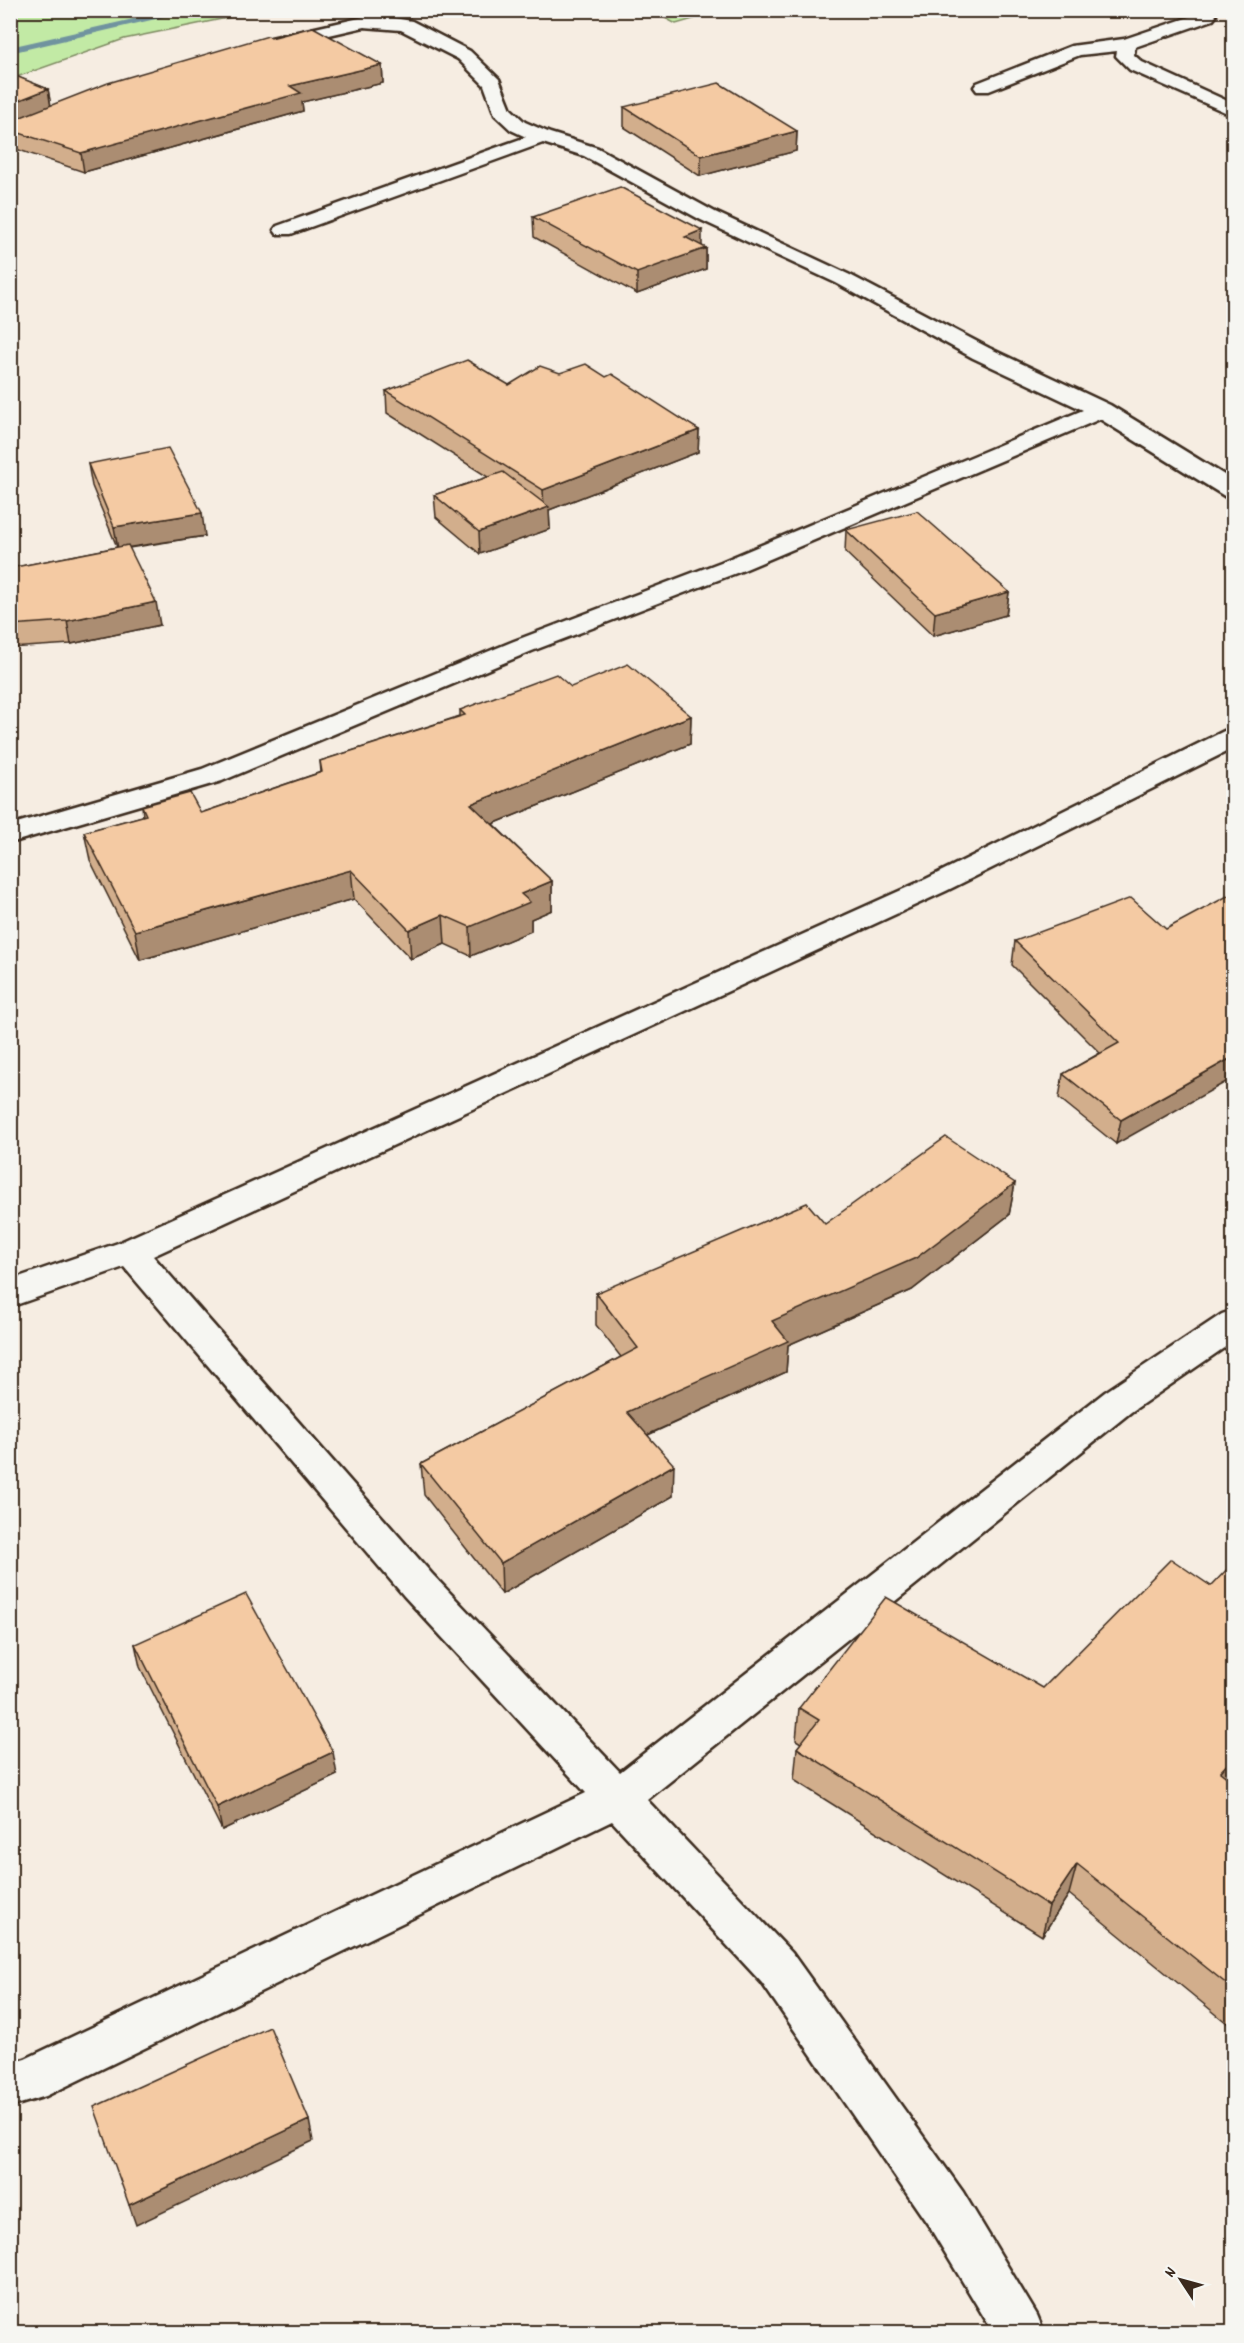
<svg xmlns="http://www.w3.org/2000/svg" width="1244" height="2343" font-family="Dekko,sans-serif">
  <rect width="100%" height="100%" fill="#f6ede2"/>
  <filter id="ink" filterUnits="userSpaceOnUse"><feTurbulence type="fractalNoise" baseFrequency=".0167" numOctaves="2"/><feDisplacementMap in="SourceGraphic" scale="12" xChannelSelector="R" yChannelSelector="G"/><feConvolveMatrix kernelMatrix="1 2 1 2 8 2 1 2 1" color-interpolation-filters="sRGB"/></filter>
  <g filter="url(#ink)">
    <path fill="#c2eaa5" stroke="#7e8a62" stroke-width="1.5" d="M10,11H261L124,39L11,79Z
      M652,11H721L676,24Z"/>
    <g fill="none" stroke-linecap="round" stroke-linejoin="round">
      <path fill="#70939f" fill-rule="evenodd" d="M173,10H194L10,53V47Z"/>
      <defs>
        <path id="street" d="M1207,11L1213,12L1216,16L1213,20L1135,47L1134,55L1142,62L1234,104V116L1130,70L1116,56L1117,51L1080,55L989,91H977L974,87L977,83L1071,46L1124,39Z
          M364,17H387L412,21L470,51L499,79L511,109L525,122L550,133L598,148L715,212L850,275L989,348L1110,405L1234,481V499L1226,497L1100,419L739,572L532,651L222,781L10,843V825L202,769L514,641L721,562L1083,410L973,358L836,283L701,220L584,156L543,143L291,234H277L274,230L277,226L526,137L511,130L495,115L484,85L458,59L401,30L364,27L277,47L271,46L268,42L271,38Z
          M1234,729V748L946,891L153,1256L432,1574L620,1772L1105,1392L1222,1314L1234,1310V1341L1131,1412L647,1800L792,1953L963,2192L1037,2315L1044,2332H993L929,2226L762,1983L612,1821L46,2096L10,2107V2063L25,2059L586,1793L404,1596L124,1267L10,1307V1280L118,1243L926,879L1224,731Z"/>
      </defs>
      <use href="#street" stroke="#3b2a1e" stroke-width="5"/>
      <use href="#street" fill="#f6f6f2" fill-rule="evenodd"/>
    </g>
    <path fill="#d2ae8c" stroke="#3b2a1e" stroke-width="1.5" d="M271,38L382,65L383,83L302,102L303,111L84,172L10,147V74L48,89L51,106Z
      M624,107L797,131L796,151L700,176L624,127Z
      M533,217L702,246L706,248V269L637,294L534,237Z
      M560,373L606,377L699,430L698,452L549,510L550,529L480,554L436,517L434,495L488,477L387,413L386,391L509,385Z
      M88,464L205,536L129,548L160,625L71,644L10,648V568L117,547L92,486Z
      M846,530L1009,592L1006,615L933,636L845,552Z
      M571,687L691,716L690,744L493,824L552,881V910L531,919V931L471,956L445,944L411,959L354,899L140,960L90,860L84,832L143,816L142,806L201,813L321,772L320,761L460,716V710Z
      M1166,929L1116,1144L1059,1098L1063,1074L1100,1053L1012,965L1015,941Z
      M1015,1183L1009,1215L912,1290L788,1345L786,1372L648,1435L673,1496L502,1594L424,1495L421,1464L621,1357L596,1325V1293L825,1224Z
      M135,1644L337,1775L222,1830L140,1667Z
      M1043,1688L1233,1782V2028L1069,1894L1042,1936L794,1780L797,1748L801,1743L796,1740L799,1708Z"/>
    <path fill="#ab8d72" stroke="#3b2a1e" stroke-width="1.5" d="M382,65L383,83L302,102L303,111L84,172L81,153L290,86Z
      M48,89L51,108L10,125V104Z
      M797,131L796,151L700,176L701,156Z
      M702,230V250L706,248V269L637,294V273L685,237Z
      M699,430L698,452L549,510L550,529L480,554L479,532L544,509L543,490Z
      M202,513L205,536L118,549L114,527Z
      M1009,592L1006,615L933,636L935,613Z
      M156,602L160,625L71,644L67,621Z
      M691,716L690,744L473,832L471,804Z
      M351,870L354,899L140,960L135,931Z
      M552,881V910L531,919V931L471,956L470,927L521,894Z
      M443,915L445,944L411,959L409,930Z
      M1233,1057V1078L1116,1144L1121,1120Z
      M1015,1183L1009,1215L912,1290L788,1345L786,1372L627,1444V1412L772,1321Z
      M674,1465L673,1496L502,1594L501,1563Z
      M333,1752L337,1775L222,1830L217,1807Z
      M1233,1758V1778L1210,1804L1220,1772Z
      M1077,1864L1069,1894L1042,1936L1049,1906Z
      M309,2120L313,2141L136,2225L129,2205Z"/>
    <path fill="#f4caa3" stroke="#3b2a1e" stroke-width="1.5" d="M313,27L382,65L290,86L301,93L81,153L10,130V116L16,119L108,83L268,36L271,38Z
      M10,74H11L48,89L10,104Z
      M719,83L797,131L701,156L624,107Z
      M620,187L702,230L685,237L706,248L637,273L533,217Z
      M467,360L509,385L540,366L560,373L586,364L606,377L612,374L699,430L543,490L386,391Z
      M168,448L202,513L114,527L88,464Z
      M503,472L549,507L479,532L434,495Z
      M917,511L1009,592L935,613L846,530Z
      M128,545L156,602L67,621L10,625V568Z
      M628,664L691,716L471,804L552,881L521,894L530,902L470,927L443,915L409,930L351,870L135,931L84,832L146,815L142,806L190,793L201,813L322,772L320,761L465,715L460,710L556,674L571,687Z
      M1233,893V1057L1121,1120L1063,1074L1119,1043L1015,941L1131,898L1166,929Z
      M946,1137L1015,1183L916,1258L772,1321L788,1341L627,1412L674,1465L501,1563L421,1464L638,1348L596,1293L807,1203L825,1224Z
      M1171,1559L1211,1586L1233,1563V1758L1220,1772L1233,1782V1989L1077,1864L1049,1906L797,1748L819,1720L799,1708L886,1597L1043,1688Z
      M246,1594L333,1752L217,1807L135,1644Z
      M270,2027L309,2120L129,2205L94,2107Z"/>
  </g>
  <rect width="1244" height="2343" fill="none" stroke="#f6f6f2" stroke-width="36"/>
  <rect x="18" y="18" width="1208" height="2307" fill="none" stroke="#3b2a1e" stroke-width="2" filter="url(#ink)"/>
  <g transform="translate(1181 2280) rotate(306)" stroke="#f6f6f2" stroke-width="4.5" paint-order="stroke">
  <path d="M0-4.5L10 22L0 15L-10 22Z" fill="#3b2a1e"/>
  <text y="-9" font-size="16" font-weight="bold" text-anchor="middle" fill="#3b2a1e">N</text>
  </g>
</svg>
